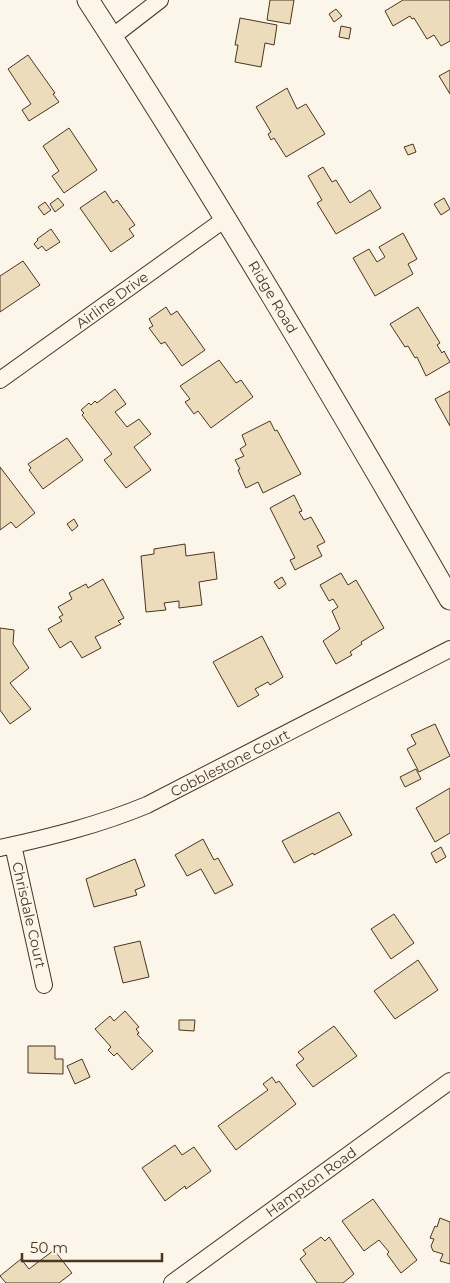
<svg xmlns="http://www.w3.org/2000/svg" width="450" height="1283" font-family="Montserrat,sans-serif">
  <rect width="100%" height="100%" fill="#fbf6e9"/>
  <path fill="#ecdcbc" stroke="#4a3520" d="M270,0H294L290,24L267,20Z
    M403,0H450V41L441,46L434,35L427,39L414,18L412,19L410,16L393,26L385,11Z
    M336,9L342,16L334,22L329,14Z
    M240,18L277,25L274,45L265,43L261,67L235,62L238,45H235Z
    M341,26L351,28L349,39L339,37Z
    M28,55L55,93L53,94L59,102L29,121L22,110L31,104L8,69Z
    M450,70V94L439,76Z
    M287,88L297,109L306,104L325,134L286,157L274,138L271,140L268,134L271,132L256,107Z
    M69,128L97,170L64,193L52,176L59,171L43,146Z
    M413,144L416,152L408,155L404,147Z
    M323,167L332,182L336,180L350,203L370,190L381,208L336,234L317,203L322,200L308,176Z
    M105,191L113,203L117,200L135,225L129,229L134,236L111,252L80,208Z
    M58,198L64,205L55,212L50,204Z
    M444,198L450,209L441,215L434,204Z
    M45,202L51,210L44,215L38,207Z
    M51,229L60,242L46,251L42,246L38,249L34,244L38,240L37,239Z
    M403,233L417,259L408,264L413,274L375,296L353,258L369,249L377,262L385,257L379,247Z
    M23,261L40,285L0,312V276Z
    M166,307L171,315L177,311L205,350L182,366L165,342L161,344L149,328L153,326L149,319Z
    M418,307L440,343L437,345L442,353L444,351L450,362L426,376L417,357L415,358L408,346L405,347L390,324Z
    M219,360L236,383L241,380L253,397L211,428L198,411L194,414L185,402L190,399L180,386Z
    M115,389L126,404L115,412L127,427L139,419L151,434L134,447L151,470L126,488L104,460L112,454L82,415L84,413L81,410L89,403L91,405L95,401L97,403Z
    M450,391V426L435,399Z
    M270,421L275,431L277,430L301,474L263,493L258,482L246,488L238,470L240,469L235,460L244,456L240,449L246,445L242,435Z
    M67,438L83,460L43,489L29,470L31,468L28,464Z
    M0,467L35,513L16,528L11,522L0,530Z
    M294,495L302,511L299,512L304,520L311,517L325,542L317,546L322,556L295,570L290,560L295,558L270,508Z
    M74,519L78,526L72,531L67,524Z
    M185,544L186,556L214,552L217,579L199,582L202,605L179,608V601L164,603L166,610L146,612L141,556L154,554V549Z
    M341,573L348,585L356,580L384,628L361,642L362,644L350,652L352,655L336,664L323,641L340,629L332,611L338,607L333,599L329,601L320,585Z
    M282,577L286,584L279,589L274,582Z
    M103,579L124,618L118,621L121,624L95,637L101,648L82,658L71,641L60,648L48,629L62,621L59,617L63,615L58,607L72,599L69,593L86,584L88,588Z
    M0,628L14,630L13,644L29,668L10,683L31,709L10,724L0,710Z
    M262,636L283,677L270,685L268,682L255,689L259,695L238,707L213,662Z
    M435,724L450,756L419,772L407,749L416,744L411,735Z
    M416,769L421,779L405,787L400,777Z
    M450,788V833L435,842L416,808Z
    M339,812L352,835L314,855L313,853L294,863L282,841Z
    M203,839L214,860L218,858L233,885L215,894L201,869L187,876L175,855Z
    M441,847L446,857L436,863L431,853Z
    M135,859L145,886L135,890L137,895L94,907L86,879Z
    M394,914L414,943L391,959L371,929Z
    M140,941L149,977L123,983L114,947Z
    M418,960L438,990L395,1019L374,991Z
    M125,1011L139,1027L136,1029L139,1033L137,1034L153,1051L132,1070L117,1053L114,1056L108,1050L111,1047L95,1029L110,1016L114,1021Z
    M179,1020H195L194,1031L179,1030Z
    M334,1026L357,1056L313,1087L296,1065L304,1059L298,1052Z
    M28,1046H55V1059H63V1074L28,1073Z
    M82,1059L90,1077L75,1084L67,1066Z
    M272,1077L276,1083L279,1081L296,1104L236,1150L218,1126L268,1090L263,1084Z
    M175,1145L182,1155L194,1147L211,1171L186,1189L185,1186L165,1201L142,1168Z
    M373,1199L417,1260L401,1273L387,1254L389,1252L379,1240L364,1251L342,1221Z
    M440,1218L450,1222V1264L440,1261L443,1254L433,1251L431,1246L434,1239L430,1238L435,1226L437,1227Z
    M321,1237L325,1241L329,1237L354,1274L343,1283H317L300,1259L306,1254L303,1250Z
    M54,1250L72,1273L59,1283H6L0,1276L21,1259L29,1269Z"/>
  <g fill="none" stroke-linecap="round" stroke-linejoin="round">
    <defs>
      <path id="minor" d="M112,37L160,0
        M0,380L225,219
        M13,845L44,985
        M0,848C50,837 99,825 147,805L450,649
        M172,1283L450,1081"/>
      <path id="tertiary" d="M88,0C215,196 334,397 450,599"/>
    </defs>
    <use href="#minor" stroke="#4a3520" stroke-width="18"/>
    <use href="#tertiary" stroke="#4a3520" stroke-width="23"/>
    <use href="#minor" stroke="#fbf6e9" stroke-width="16"/>
    <use href="#tertiary" stroke="#fbf6e9" stroke-width="21"/>
  </g>
  <g text-anchor="middle" stroke-width="4" stroke-linejoin="round" paint-order="stroke">
    <g font-size="14" fill="#4a3520" stroke="#fbf6e9">
      <text transform="translate(273 297) rotate(59)" y="5">Ridge Road</text>
      <text transform="translate(112 300) rotate(-36)" y="5">Airline Drive</text>
      <text transform="translate(230 763) rotate(-27)" y="5">Cobblestone Court</text>
      <text transform="translate(29 915) rotate(77)" y="5">Chrisdale Court</text>
      <text transform="translate(311 1182) rotate(-36)" y="5">Hampton Road</text>
    </g>
  </g>
  <path d="M22 1253v8h140v-8" fill="none" stroke="#4a3520" stroke-width="2.5"/>
  <text x="30" y="1253" font-size="15" fill="#4a3520" stroke="#fbf6e9" stroke-width="4" paint-order="stroke">50 m</text>
</svg>
